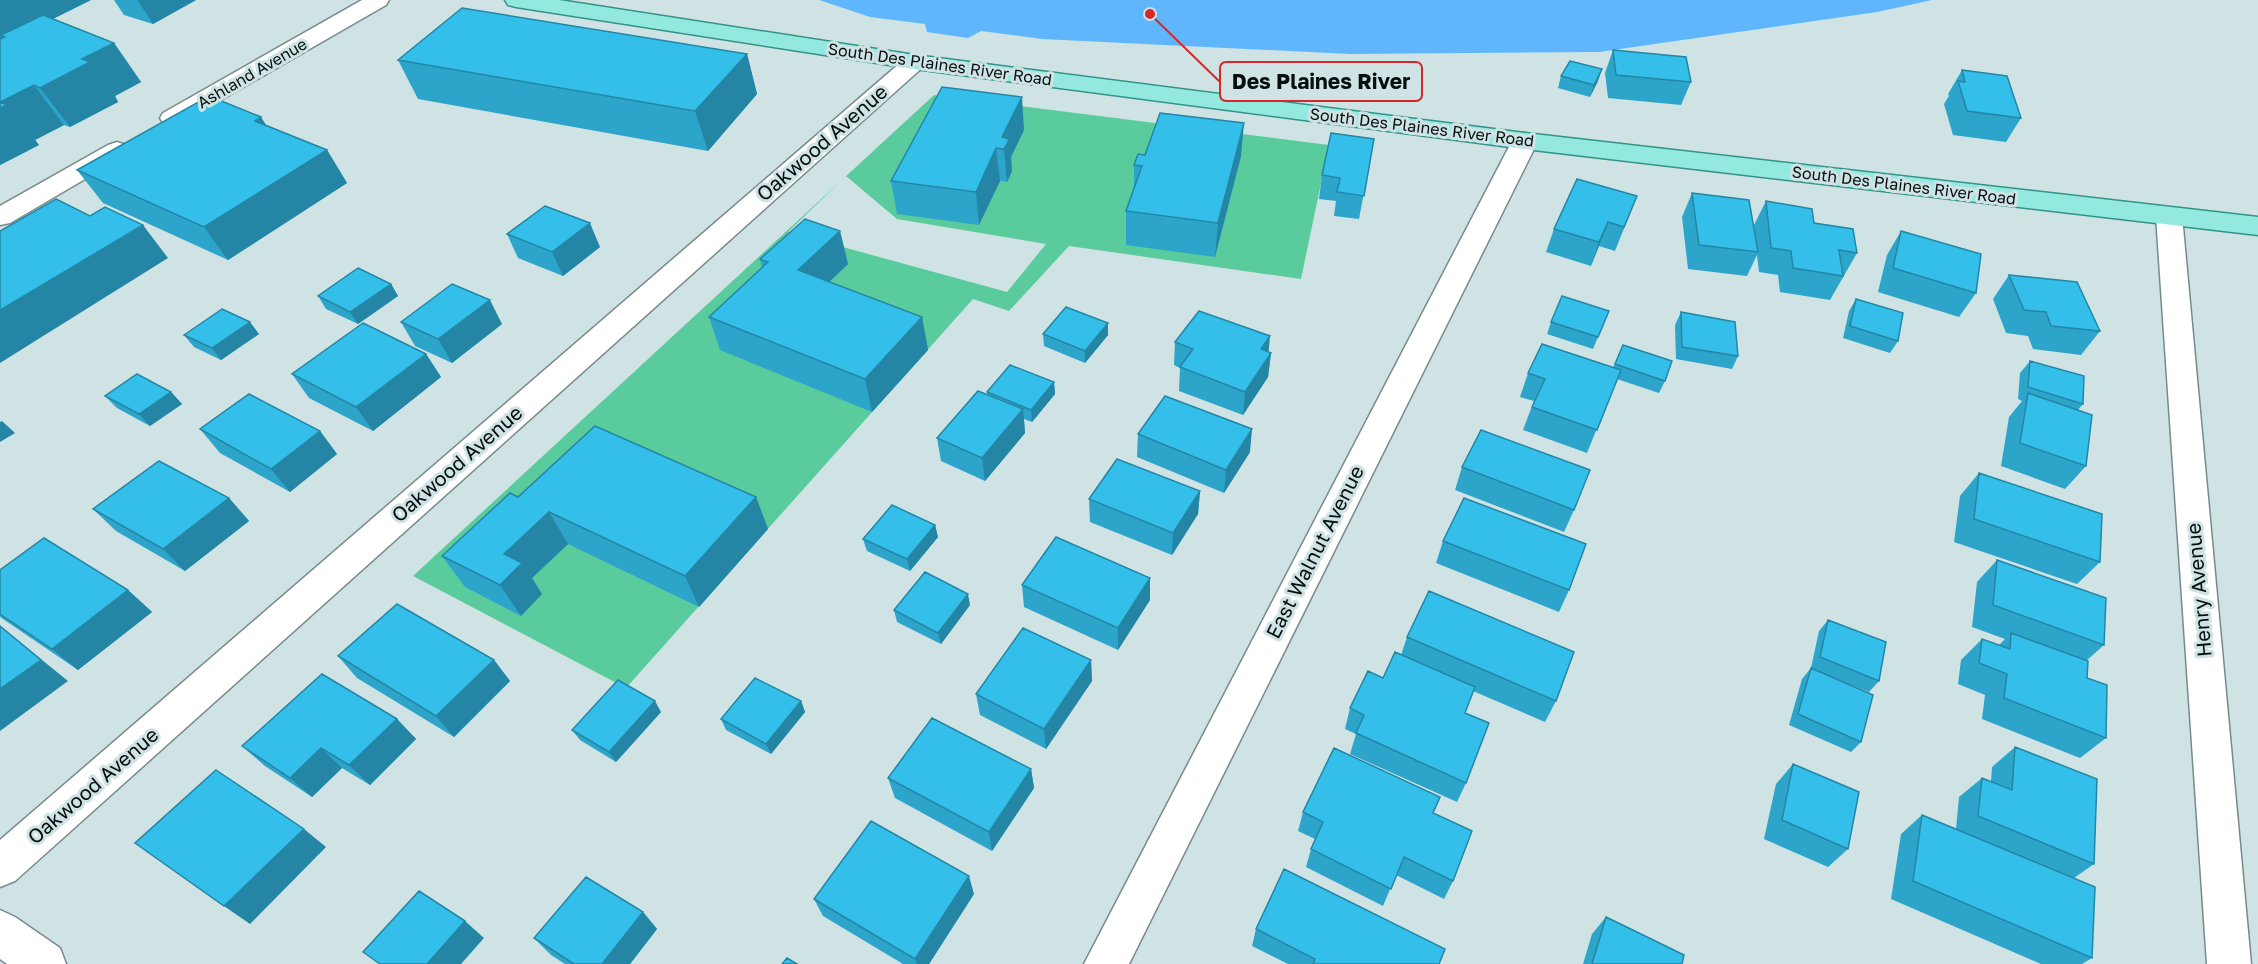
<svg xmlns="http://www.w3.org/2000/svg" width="2258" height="964" font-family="'Golos Text',sans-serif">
  <rect width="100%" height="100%" fill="#cfe3e5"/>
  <path fill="#5acb9c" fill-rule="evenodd" d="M934,95L1329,145L1301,279L1069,246L1009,311L973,299L626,688L413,576ZM846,176L897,219L1046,244L1007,292L788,232Z"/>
  <path fill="#60b6fa" d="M819,0H1932L1877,12L1599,52L1350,54L1042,39L981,31L968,38L927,32L925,24L870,17Z"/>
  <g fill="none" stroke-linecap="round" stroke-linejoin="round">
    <defs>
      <path id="minor" d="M362,0H389L386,5L181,123L172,125L163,123L160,118L163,113Z
        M915,55L923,57L927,62L923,67L15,881L0,887V840L907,57Z
        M1525,133L1534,136L1538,141L1129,964H1084L1512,141L1516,136Z
        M117,142L126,145L130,150L126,155L10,223L0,225V206L108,145Z
        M2169,208L2179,210L2182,216L2251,964H2207L2156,216L2159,210Z
        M0,910L15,917L60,948L66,964H7L0,959Z"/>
      <path id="major" d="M505,0H559L915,55L1525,133L2258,217V235L1525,149L915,69L516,7L508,5Z"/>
    </defs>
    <use href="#minor" stroke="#788a8c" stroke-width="3"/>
    <use href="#major" stroke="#339388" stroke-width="3"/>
    <use href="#minor" fill="#fff" fill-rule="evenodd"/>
    <use href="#major" fill="#93e9df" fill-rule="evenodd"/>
  </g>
  <path fill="#2da4ca" d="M0,0H91L53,19L114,43L141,82L115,96L118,102L70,127L64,125L35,140L39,145L0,165Z
    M114,0H196L153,24L124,15Z
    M1613,50L1691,82L1681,105L1608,98L1605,73Z
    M747,54L757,94L708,151L418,99L398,60Z
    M1962,70L2021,118L2006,142L1953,135L1944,104L1949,96L1948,94Z
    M1561,76L1598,81L1590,97L1558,88Z
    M267,126L327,150L347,183L228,260L103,203L77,170Z
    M1024,130L1011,157L1012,171L1010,177L1007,182L1000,181L979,225L897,214L891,181Z
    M1374,139L1359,219L1334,216L1336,201L1319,199L1322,175Z
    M1145,155L1241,156L1215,257L1126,245V211L1134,188V165Z
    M1692,193L1755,236L1754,225L1766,201L1814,223L1857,253L1830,300L1780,292L1778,275L1759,272L1757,255L1747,276L1688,269L1682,217Z
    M1637,196L1615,251L1599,246L1591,266L1546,252L1554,229Z
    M840,231L848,264L829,282L922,317L928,350L872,412L720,350L709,317L762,268L760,259Z
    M1901,231L1976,293L1959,317L1878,292L1887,255Z
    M507,234L600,247L563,276L518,258Z
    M2009,275L2100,331L2081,355L2033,349L2028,336L2006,333L1993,299Z
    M391,284L398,296L358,324L326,309L318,296Z
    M1856,299L1898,341L1890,353L1843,338L1849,311Z
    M1609,311L1593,349L1547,334L1551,322Z
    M1681,312L1738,356L1732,369L1676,359L1675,325Z
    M401,322L502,324L452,363L415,346Z
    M1108,323V335L1085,363L1044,346L1043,334Z
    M259,334L221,360L194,347L184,335Z
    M1175,342L1268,352L1271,353L1268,377L1243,415L1179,391L1180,368L1174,365Z
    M1623,345L1665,381L1659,393L1617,379L1587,453L1523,430L1534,401L1520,397L1528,373L1613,368Z
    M426,354L441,377L373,431L309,398L292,374Z
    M2030,361L2083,404L2078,410L2086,466L2065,489L2001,466L2009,417L2022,401L2018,399L2020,373Z
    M1054,382L1055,394L1032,422L1024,419L1025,433L985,481L941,461L937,438L987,395V392Z
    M171,392L182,404L150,426L117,408L105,396Z
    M200,429L320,431L337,454L290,492L220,453Z
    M1138,434L1250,452L1224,493L1137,457Z
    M1462,467L1574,510L1564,532L1455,490Z
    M1979,473L2100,562L2077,584L1954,542L1960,496Z
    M1200,491L1198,514L1172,555L1090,522L1089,499Z
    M518,497H756L768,529L699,607L568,544L532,578L542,594L521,616L465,587L442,556Z
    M229,498L249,521L185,571L116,531L93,509Z
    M935,525L938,537L910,571L867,551L863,539Z
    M1443,541L1569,590L1559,612L1436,563Z
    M1997,560L2104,645L2086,661L2087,678L2106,738L2080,758L1982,719L1985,695L1958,684L1961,660L1982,639L1999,645L2005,639L1972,627L1977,582Z
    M0,570L128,590L152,612L78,670L0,617Z
    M1022,585L1150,600L1118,650L1024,607Z
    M970,605L941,644L897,622L894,610Z
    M1828,620L1879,681L1869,692L1827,675L1861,742L1851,752L1789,725L1802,679L1811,668L1819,631Z
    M1407,637L1556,701L1545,722L1473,691L1465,713L1466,783L1457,802L1350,754L1356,734L1345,729L1350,708L1383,678L1401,655Z
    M338,656L494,660L510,681L454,737L357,678Z
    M1091,660L1092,681L1046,749L980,715L976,694Z
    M801,701L805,712L771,754L726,730L721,719Z
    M661,712L616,762L580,740L572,730Z
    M397,719L416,739L370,785L342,768L312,797L265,766L242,746Z
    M2015,747L2094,864L2074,878L2092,958L2082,964H2041L1891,899L1901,834L1922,815L1956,829L1959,797L1982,778L1991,781L1992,767Z
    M1793,764L1848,849L1828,867L1764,839L1776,784Z
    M1031,769L1034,788L992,851L895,798L888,778Z
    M1303,812L1433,813L1453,881L1444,899L1396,875L1383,906L1306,867L1311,849L1315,839L1298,831Z
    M974,894L929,964H903L823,916L814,899Z
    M643,912L657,929L630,964H565L551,955L534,938Z
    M1606,917L1682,964H1583L1592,934Z
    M1256,929L1439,964H1288L1252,946Z"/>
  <path fill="#2486a4" d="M2,0H91L8,41L5,37L1,35L6,42L0,44V1Z
    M140,0H196L153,24L138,1Z
    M114,43L141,82L115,96L118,102L70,127L40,88L82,59Z
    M747,54L757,94L708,151L695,111Z
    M1602,69L1598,81L1590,97L1594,85Z
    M34,85L64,125L35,140L39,145L0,165V102Z
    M1022,97L1024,130L1011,157L1012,171L1007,182L1004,149L1002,137Z
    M261,117L282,150L255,121Z
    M1244,123L1241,156L1215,257L1218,223Z
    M996,148L1000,181L979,225L976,192Z
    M327,150L347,183L228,260L204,227Z
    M1608,222L1599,246L1591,266L1599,242Z
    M590,223L600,247L563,276L552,252Z
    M143,225L168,258L0,363V310Z
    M840,231L848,264L807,303L798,270Z
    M391,284L398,296L358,324L350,312Z
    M490,300L502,324L452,363L438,339Z
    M922,317L928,350L872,412L865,379Z
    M250,322L259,334L221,360L212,348Z
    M1108,323V335L1085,363V351Z
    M1270,336L1268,359L1271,353L1268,377L1243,415L1245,392L1261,349Z
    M426,354L441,377L373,431L356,407Z
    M1054,382L1055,394L1032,422L1031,410Z
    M171,392L182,404L150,426L139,414Z
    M1023,409L1025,433L985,481L982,458Z
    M2,421L15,433L0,442V422Z
    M1252,429L1250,452L1224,493L1226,470Z
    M320,431L337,454L290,492L271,469Z
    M1200,491L1198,514L1172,555L1173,533Z
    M756,497L768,529L699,607L685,576Z
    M229,498L249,521L185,571L163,549Z
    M549,512L568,544L532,578L542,594L521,616L500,585L504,554Z
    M935,525L938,537L910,571L907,559Z
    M1150,578V600L1118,650V628Z
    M128,590L152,612L78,670L52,649Z
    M968,594L970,605L941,644L938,633Z
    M0,626L68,681L0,731Z
    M494,660L510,681L454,737L436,716Z
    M1091,660L1092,681L1046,749L1044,729Z
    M655,701L661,712L616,762L609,752Z
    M801,701L805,712L771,754L766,744Z
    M397,719L416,739L370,785L349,765Z
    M321,748L342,768L312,797L290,778Z
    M1031,769L1034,788L992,851L989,832Z
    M304,829L326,847L250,924L224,906Z
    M969,876L974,894L929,964H917L915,959Z
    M643,912L657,929L630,964H602Z
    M465,921L484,938L461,964H427Z"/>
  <path fill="#34bfeb" stroke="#2486a4" stroke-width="1.5" d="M462,8L747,54L695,111L398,60Z
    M43,15L114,43L82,59L90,62L40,88L34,85L0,102L7,105L0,108V39L5,37L1,35Z
    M1613,50L1686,57L1691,82L1616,75Z
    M1570,61L1602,69L1594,85L1561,76Z
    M1962,70L2007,76L2021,118L1967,111L1958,81L1965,82Z
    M942,87L1022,97L1002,137L1009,139L1007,144L1004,149L996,148L976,192L891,181Z
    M209,96L261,117L255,121L327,150L204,227L77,170Z
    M1160,113L1244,123L1218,223L1126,211L1142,166L1134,165L1138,154L1145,155Z
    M1331,133L1374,139L1364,196L1337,192L1340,178L1322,175Z
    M1577,179L1637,196L1624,227L1608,222L1599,242L1554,229Z
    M1692,193L1749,200L1758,252L1699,245Z
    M56,199L90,216L105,207L143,225L0,310V231Z
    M1766,201L1812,209L1814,223L1853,229L1857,253L1839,250L1843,276L1793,268L1791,251L1771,248Z
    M545,206L590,223L552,252L507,234Z
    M805,219L840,231L798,270L922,317L865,379L709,317L768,262L760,259Z
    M1901,231L1981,254L1976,293L1893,268Z
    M358,268L391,284L350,312L318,296Z
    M2009,275L2077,282L2100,331L2051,326L2046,312L2024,310Z
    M452,284L490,300L438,339L401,322Z
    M1562,296L1609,311L1598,337L1551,322Z
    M1856,299L1903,313L1898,341L1850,326Z
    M1066,307L1108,323L1085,351L1043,334Z
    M222,309L250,322L212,348L184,335Z
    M1199,311L1270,336L1261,349L1271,353L1245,392L1180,367L1193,349L1175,342Z
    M1681,312L1735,322L1738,356L1682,347Z
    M363,323L426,354L356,407L292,374Z
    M1542,344L1621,370L1597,430L1532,407L1545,379L1528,373Z
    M1623,345L1672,361L1665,381L1615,364Z
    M2030,361L2084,376L2083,404L2028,387Z
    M1010,365L1054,382L1031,410L987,392Z
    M137,374L171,392L139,414L105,396Z
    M978,391L1023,409L982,458L937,438Z
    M2028,393L2092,415L2086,466L2020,443Z
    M249,394L320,431L271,469L200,429Z
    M1165,396L1252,429L1226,470L1138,434Z
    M595,426L756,497L685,576L549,512L504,554L522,563L500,585L442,556L510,493L518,497Z
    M1481,430L1590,470L1574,510L1462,467Z
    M1117,459L1200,491L1173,533L1089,499Z
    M159,461L229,498L163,549L93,509Z
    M1979,473L2102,514L2100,562L1974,519Z
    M1464,498L1586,544L1569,590L1443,541Z
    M892,505L935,525L907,559L863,539Z
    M1056,537L1150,578L1118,628L1022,585Z
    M44,538L128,590L52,649L0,614V570Z
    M1997,560L2106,598L2104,645L1993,605Z
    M925,572L968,594L938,633L894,610Z
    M1429,591L1574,652L1556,701L1407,637Z
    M397,604L494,660L436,716L338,656Z
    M1828,620L1886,642L1879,681L1820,657Z
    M0,626L41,660L0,689Z
    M1023,628L1091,660L1044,729L976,694Z
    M2011,633L2088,661L2087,678L2107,685L2106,738L2004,698L2007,674L1979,663L1982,639L2010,649Z
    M1395,652L1475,687L1465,713L1489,723L1466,783L1356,733L1364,715L1350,708L1368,671L1383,678Z
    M1811,668L1873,695L1861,742L1798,714Z
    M322,674L397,719L349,765L321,748L290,778L242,746Z
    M755,678L801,701L766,744L721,719Z
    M618,680L655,701L609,752L572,730Z
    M932,718L1031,769L989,832L888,778Z
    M2015,747L2097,779L2094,864L1978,816L1982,778L2012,790Z
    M1334,748L1440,797L1433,813L1472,831L1453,881L1404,857L1391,889L1311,849L1323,822L1303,812Z
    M1793,764L1859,792L1848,849L1782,820Z
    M216,770L304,829L224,906L135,843Z
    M1922,815L2095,887L2092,958L1913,881Z
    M871,821L969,876L915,959L814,899Z
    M1284,869L1445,949L1439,964H1313L1315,959L1256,929Z
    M586,877L643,912L602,964H574L534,938Z
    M419,891L465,921L427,964H380L363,952Z
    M1606,917L1684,955L1682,964H1592Z
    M787,958L797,964H782Z"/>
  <g text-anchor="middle" stroke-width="6" stroke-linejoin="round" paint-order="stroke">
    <g font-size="16" fill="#070e0e" stroke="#cfe3e5">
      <text transform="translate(940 64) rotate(8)" y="6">South Des Plaines River Road</text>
      <text transform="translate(252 73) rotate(-30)" y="6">Ashland Avenue</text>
      <text transform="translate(1422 127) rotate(7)" y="6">South Des Plaines River Road</text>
      <text transform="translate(1904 185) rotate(7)" y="6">South Des Plaines River Road</text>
    </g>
    <g font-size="20" fill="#070e0e" stroke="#cfe3e5">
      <text transform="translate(822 143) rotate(-41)" y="7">Oakwood Avenue</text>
      <text transform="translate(457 464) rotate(-41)" y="7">Oakwood Avenue</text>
      <text transform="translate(1315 552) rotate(-63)" y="7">East Walnut Avenue</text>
      <text transform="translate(2199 590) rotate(-95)" y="7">Henry Avenue</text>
      <text transform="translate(93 786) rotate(-41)" y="7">Oakwood Avenue</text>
    </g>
  </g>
  <path fill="none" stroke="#d62828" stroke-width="2" d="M1150 14L1220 82"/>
  <circle fill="#d62828" stroke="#cfe3e5" stroke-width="2" cx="1150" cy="14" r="6"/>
  <rect fill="#cfe3e5" stroke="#d62828" stroke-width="2" x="1220" y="62" width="202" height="39" rx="6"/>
  <g font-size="21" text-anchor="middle" font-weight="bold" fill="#070e0e">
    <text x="1321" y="89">Des Plaines River</text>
  </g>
</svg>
